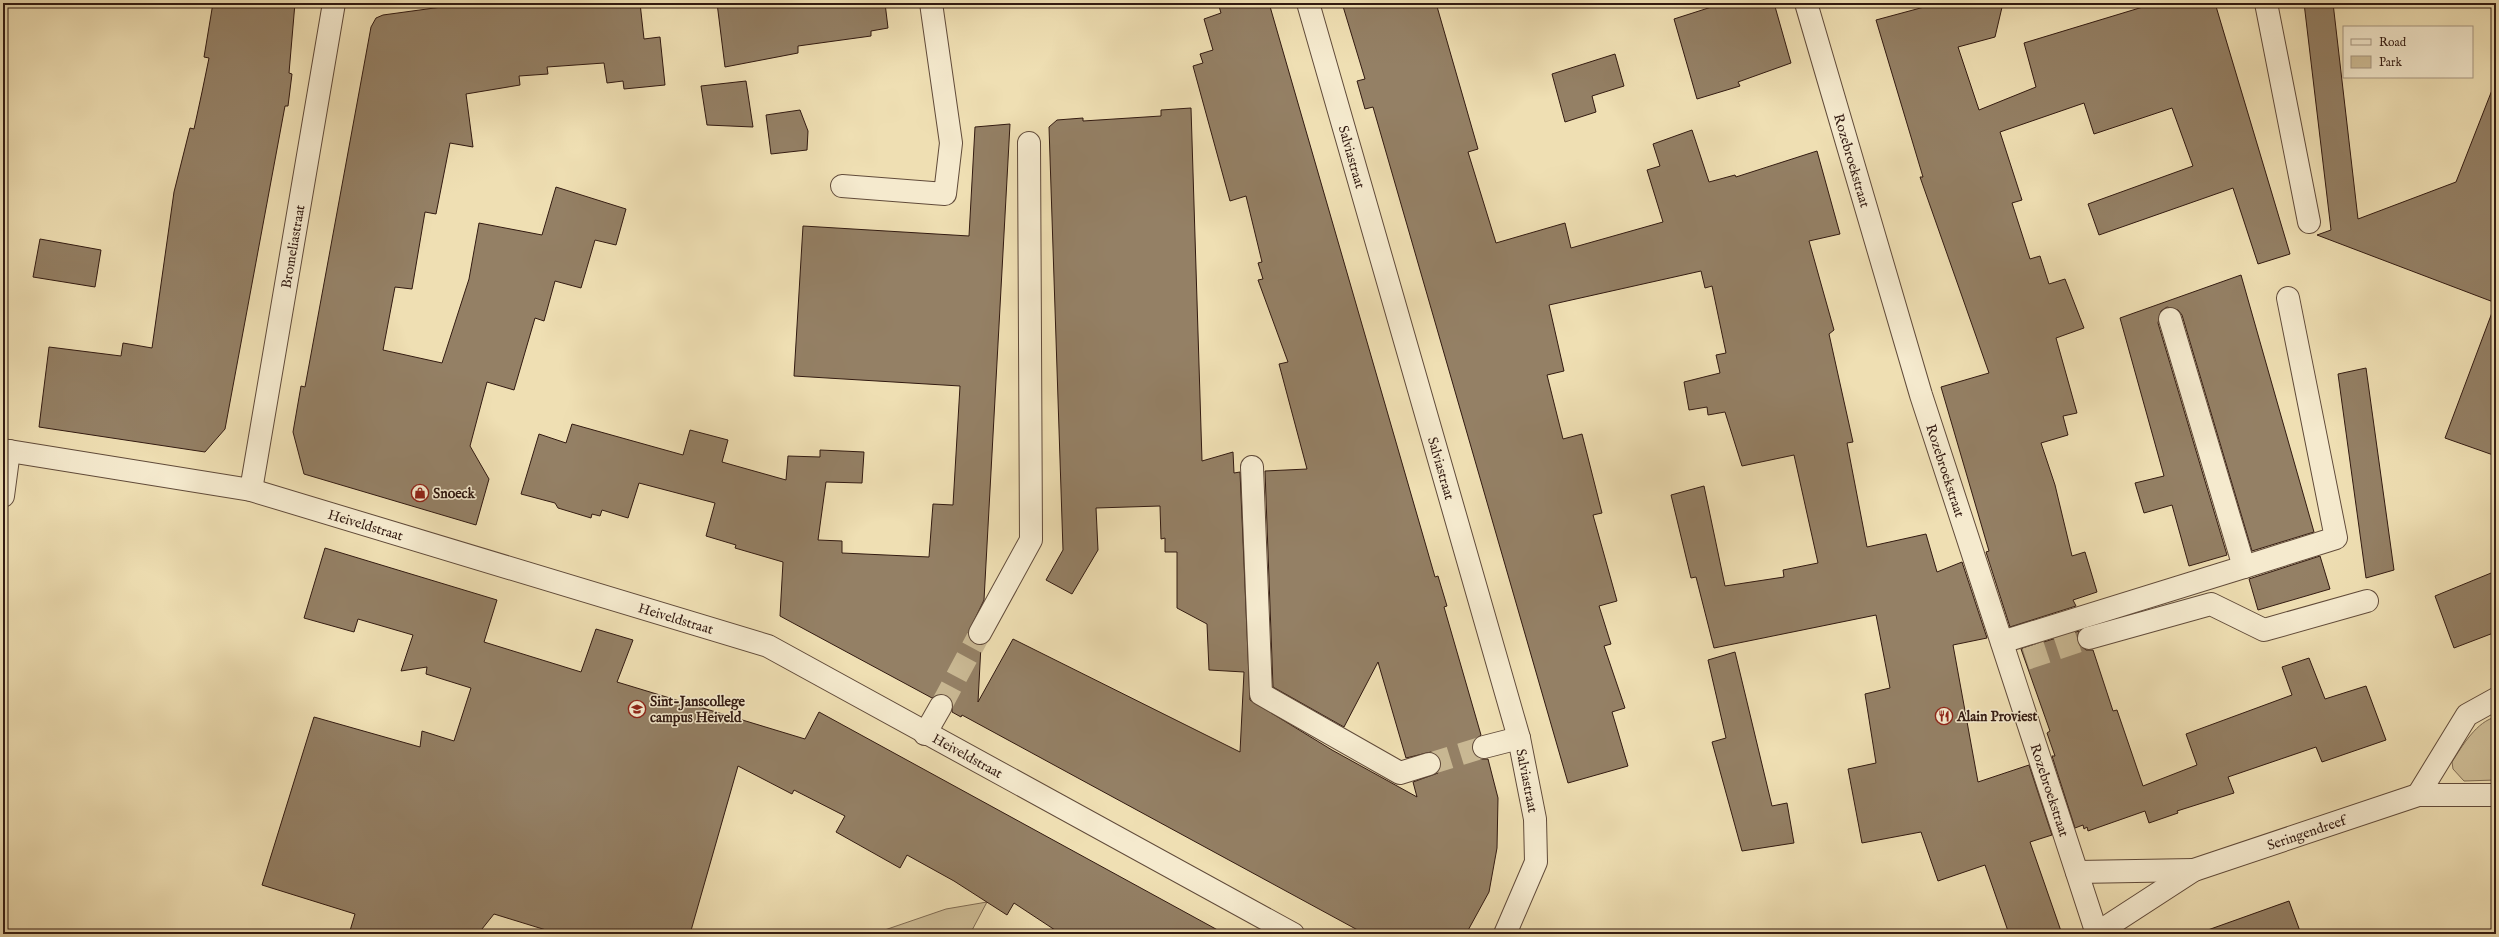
<svg xmlns="http://www.w3.org/2000/svg" width="2499" height="937" font-family="'IM FELL English',serif">
  <rect width="100%" height="100%" fill="#efdfb3"/>
  <filter id="stains"><feTurbulence type="fractalNoise" baseFrequency=".005" numOctaves="4"/><feColorMatrix values="0 0 0 0 .2 0 0 0 0 .09 0 0 0 0 .02 0 0 0 .5 -.17"/></filter>
  <radialGradient id="worn" r=".72"><stop offset=".6" stop-color="#630" stop-opacity="0"/><stop offset="1" stop-color="#630" stop-opacity=".3"/></radialGradient>
  <path fill="#cfbe97" stroke="#806c54" d="M2496,717V780L2464,781L2453,769L2452,762C2462,746 2477,721 2496,717Z
    M987,902L970,934H873L946,909Z"/>
  <path fill="#948065" stroke="#321a11" d="M213,3H295L289,73L292,74L288,106H285L225,429L205,452L39,427L49,347L121,356L123,343L152,348L174,192L190,128L194,129L202,92L209,58L204,57Z
    M471,3H640L644,39L660,37L665,85L624,89L623,81L607,83L604,63L547,67L548,74L519,76L520,85L466,94L473,147L450,143L436,214L425,212L412,289L395,287L383,350L442,363L469,279L479,223L542,235L556,187L626,209L616,245L595,240L581,288L555,281L544,321L535,318L514,390L487,382L470,446L489,479L476,525L304,474L293,432L301,386L305,387L371,27L376,18L383,15Z
    M717,3H885L888,28L871,31V36L798,46V53L725,67Z
    M1218,3H1269L1435,577L1438,576L1447,606L1444,607L1481,735L1472,743V750L1480,759H1488L1498,798L1497,848L1489,892L1466,934H1365L962,715L961,717L952,712V700L947,695L941,694L932,698L780,616L783,562L735,548L736,545L706,536L715,503L639,483L628,518L602,510L600,516L592,514L591,518L558,508L555,503L521,494L539,434L566,443L572,424L683,455L690,430L728,440L722,462L786,480L788,456L820,457V450L864,452L862,483L826,482L818,540L842,541V553L929,557L933,504L953,505L960,386L794,376L803,226L969,236L975,127L1010,124L984,600L968,633L974,644L981,645L978,702L1013,639L1240,752L1244,672L1209,670L1207,624L1177,608V552H1165V538L1161,539L1160,506L1096,508L1098,550L1072,594L1046,580L1063,550L1049,127L1057,120L1083,118V121L1161,116V110L1191,108L1202,461L1233,452L1234,473L1240,472L1250,700L1332,750L1417,797L1413,782L1438,773L1441,761L1438,755L1431,752L1406,758L1378,662L1344,727L1273,687L1265,471L1307,469L1279,364L1288,362L1258,280L1263,279L1258,263L1262,262L1246,196L1230,201L1193,66L1203,63L1200,54L1213,50L1204,19L1221,13Z
    M1342,3H1436L1478,149L1468,152L1496,243L1565,223L1571,248L1663,222L1647,170L1660,166L1653,144L1692,130L1709,182L1735,175L1736,177L1817,151L1840,234L1809,241L1834,330L1829,334L1853,442L1847,443L1867,547L1926,534L1937,572L1962,562L1987,638L1953,645L1978,782L2029,765L2052,835L2030,842L2062,934H2009L1985,865L1938,881L1921,832L1862,843L1848,769L1876,763L1865,694L1890,688L1876,615L1714,648L1696,577L1691,578L1671,495L1704,486L1725,586L1784,577L1783,570L1818,563L1794,455L1742,466L1725,412L1708,415L1707,407L1689,410L1684,382L1720,373L1716,355L1726,353L1712,286L1705,288L1701,271L1549,305L1564,371L1547,375L1563,439L1582,434L1602,513L1593,515L1617,601L1599,606L1611,644L1604,646L1625,708L1612,712L1628,766L1568,783L1373,107L1365,109L1357,81L1365,79Z
    M1724,3H1774L1791,63L1738,82L1740,86L1697,99L1674,19Z
    M1939,3H2003L1995,37L1958,47L1979,110L2036,87L2024,43L2156,3H2215L2290,254L2258,264L2233,188L2099,235L2088,204L2193,166L2172,108L2094,134L2084,103L2000,132L2022,200L2012,203L2030,259L2040,256L2049,284L2065,279L2084,328L2056,338L2077,413L2063,416L2068,435L2041,443L2055,485L2072,556L2085,552L2097,592L2073,600L2076,606L2010,627L1986,552L1989,551L1941,387L1989,373L1920,177H1923L1876,20Z
    M2304,3H2333L2358,219L2456,182L2494,85L2496,86V303L2317,235L2331,230Z
    M1615,54L1624,86L1592,96L1596,112L1565,122L1552,74Z
    M746,81L753,127L707,125L701,86Z
    M800,110L808,131L807,150L771,154L766,115Z
    M40,239L101,250L95,287L33,277Z
    M2241,275L2314,532L2252,551L2182,315L2178,310L2167,307L2161,311L2158,323L2227,555L2189,566L2172,505L2144,513L2135,483L2164,476L2120,318Z
    M2493,310L2496,311V456L2445,438Z
    M2366,368L2394,570L2366,578L2338,374Z
    M325,548L497,600L484,642L581,672L596,629L633,640L617,682L805,739L819,712L1225,934H1061L1014,903L1007,915L954,881L907,855L900,868L836,832L845,816L794,790L792,794L738,766L690,934H559L494,914L478,934H349L355,914L262,885L314,717L420,747L422,731L454,741L471,688L426,674L427,667L401,671L413,635L358,619L354,632L304,618Z
    M2320,556L2330,589L2258,610L2249,579Z
    M2496,571V632L2454,648L2435,596Z
    M2079,631L2077,642L2086,650H2093L2113,711L2117,710L2143,786L2197,765L2186,734L2292,695L2282,667L2309,658L2325,699L2366,686L2386,740L2322,762L2316,747L2228,777L2234,793L2177,811L2178,813L2149,823L2145,811L2088,831L2087,827L2084,829L2083,825L2075,828L2052,756H2055L2047,733L2050,731L2021,649Z
    M1735,652L1772,806L1787,803L1794,843L1742,851L1712,742L1726,738L1708,660Z
    M2289,901L2301,934H2205V931Z"/>
  <g fill="none" stroke-linecap="round" stroke-linejoin="round">
    <path stroke="#c9b893" stroke-width="22" stroke-dasharray="22 11" stroke-linecap="butt" d="M2026,659L2089,638
      M941,706L980,633
      M1429,764L1484,747"/>
    <defs>
      <g id="minor">
        <path id="s1" d="M1308,3L1519,738L1535,819L1536,862L1505,934"/>
        <path id="s2" d="M1806,3L1921,395L2097,934"/>
        <path d="M2266,3L2309,222"/>
        <path d="M842,186L945,194L951,143L931,3"/>
        <path id="s3" d="M3,450L251,490L768,646L1293,934"/>
        <path d="M1252,467L1261,694L1400,773L1429,764"/>
        <path id="s4" d="M251,490L334,3"/>
        <path d="M3,496L9,451"/>
        <path d="M2244,567L2336,538L2288,298"/>
        <path d="M980,633L1031,540L1029,143"/>
        <path d="M2089,638L2211,604L2264,630L2367,601"/>
        <path d="M2002,642L2244,567L2170,319"/>
        <path d="M925,734L941,706"/>
        <path d="M1484,747L1519,738"/>
        <path d="M2418,795L2467,715L2496,699"/>
        <path d="M2077,872L2194,870"/>
        <path id="s5" d="M2097,933L2194,870L2418,795H2496"/>
      </g>
    </defs>
    <use href="#minor" stroke="#614b3a" stroke-width="24"/>
    <use href="#minor" stroke="#f5eace" stroke-width="22"/>
  </g>
  <defs>
    <symbol id="shop-ring" viewBox="-11 -11 22 22"><circle r="9.5" fill="#f5eace" stroke="#8f2418" stroke-width="1.5"/><path d="M-5-2.5h2.3a2.7 3.5 0 0 1 5.4 0H5L5.5 6h-11ZM-1.5-2.5h3a1.5 2.3 0 0 0-3 0Z" fill="#8f2418"/></symbol>
    <symbol id="school-ring" viewBox="-11 -11 22 22"><circle r="9.5" fill="#f5eace" stroke="#8f2418" stroke-width="1.5"/><path d="M0-5L7-2L0 1L-7-2ZM-4 1L0 2.5L4 1V4Q0 6-4 4Z" fill="#8f2418"/></symbol>
    <symbol id="restaurant-ring" viewBox="-11 -11 22 22"><circle r="9.5" fill="#f5eace" stroke="#8f2418" stroke-width="1.5"/><path d="M-5-6h1v4h1v-4h1v4h1v-4h1v5L-1.5 .5V6h-2V.5L-5-1ZM5-6V6H3V1.5H1.5Q1.5-4 5-6Z" fill="#8f2418"/></symbol>
  </defs>
  <g fill-rule="evenodd">
    <use href="#shop-ring" x="410" y="483" width="20" height="20"/>
    <use href="#school-ring" x="627" y="699" width="20" height="20"/>
    <use href="#restaurant-ring" x="1934" y="706" width="20" height="20"/>
  </g>
  <g text-anchor="middle" stroke-width="3" stroke-linejoin="round" paint-order="stroke">
    <g font-size="14" fill="#321a11" stroke="#f5eace">
      <text dy="5" stroke="none"><textPath href="#s1" startOffset="160">Salviastraat</textPath></text>
      <text dy="5" stroke="none"><textPath href="#s2" startOffset="164">Rozebroekstraat</textPath></text>
      <text dy="5" stroke="none"><textPath href="#s4" startOffset="247">Bromeliastraat</textPath></text>
      <text dy="5" stroke="none"><textPath href="#s1" startOffset="484">Salviastraat</textPath></text>
      <text dy="5" stroke="none"><textPath href="#s2" startOffset="488">Rozebroekstraat</textPath></text>
      <text dy="5" stroke="none"><textPath href="#s3" startOffset="371">Heiveldstraat</textPath></text>
      <text dy="5" stroke="none"><textPath href="#s3" startOffset="695">Heiveldstraat</textPath></text>
      <text dy="5" stroke="none"><textPath href="#s3" startOffset="1019">Heiveldstraat</textPath></text>
      <text dy="5" stroke="none"><textPath href="#s1" startOffset="808">Salviastraat</textPath></text>
      <text dy="5" stroke="none"><textPath href="#s2" startOffset="824">Rozebroekstraat</textPath></text>
      <text dy="5" stroke="none"><textPath href="#s5" startOffset="234">Seringendreef</textPath></text>
    </g>
    <g font-size="14" font-weight="bold" fill="#321a11" stroke="#f5eace" text-anchor="start">
      <text x="433" y="498">Snoeck</text>
      <text x="650" y="706">Sint-Janscollege<tspan x="650" dy="16">campus Heiveld</tspan></text>
      <text x="1957" y="721">Alain Proviest</text>
    </g>
  </g>
  <rect width="2499" height="937" fill="none" stroke="#efdfb3" stroke-width="16"/>
  <rect x="4" y="4" width="2491" height="929" fill="none" stroke="#321a11" stroke-width="2"/>
  <rect x="8" y="8" width="2483" height="921" fill="none" stroke="#321a11"/>
  <rect x="2343" y="26" width="130" height="52" fill="#f5eace" stroke="#a79782"/>
  <rect x="2351" y="39" width="20" height="6" fill="#f5eace" stroke="#a79782"/>
  <text x="2379" y="46" font-size="12" fill="#321a11">Road</text>
  <rect x="2351" y="56" width="20" height="12" fill="#cfbe97" stroke="#a79782"/>
  <text x="2379" y="66" font-size="12" fill="#321a11">Park</text>
  <rect width="100%" height="100%" filter="url(#stains)"/>
  <rect width="100%" height="100%" fill="url(#worn)"/>
</svg>
